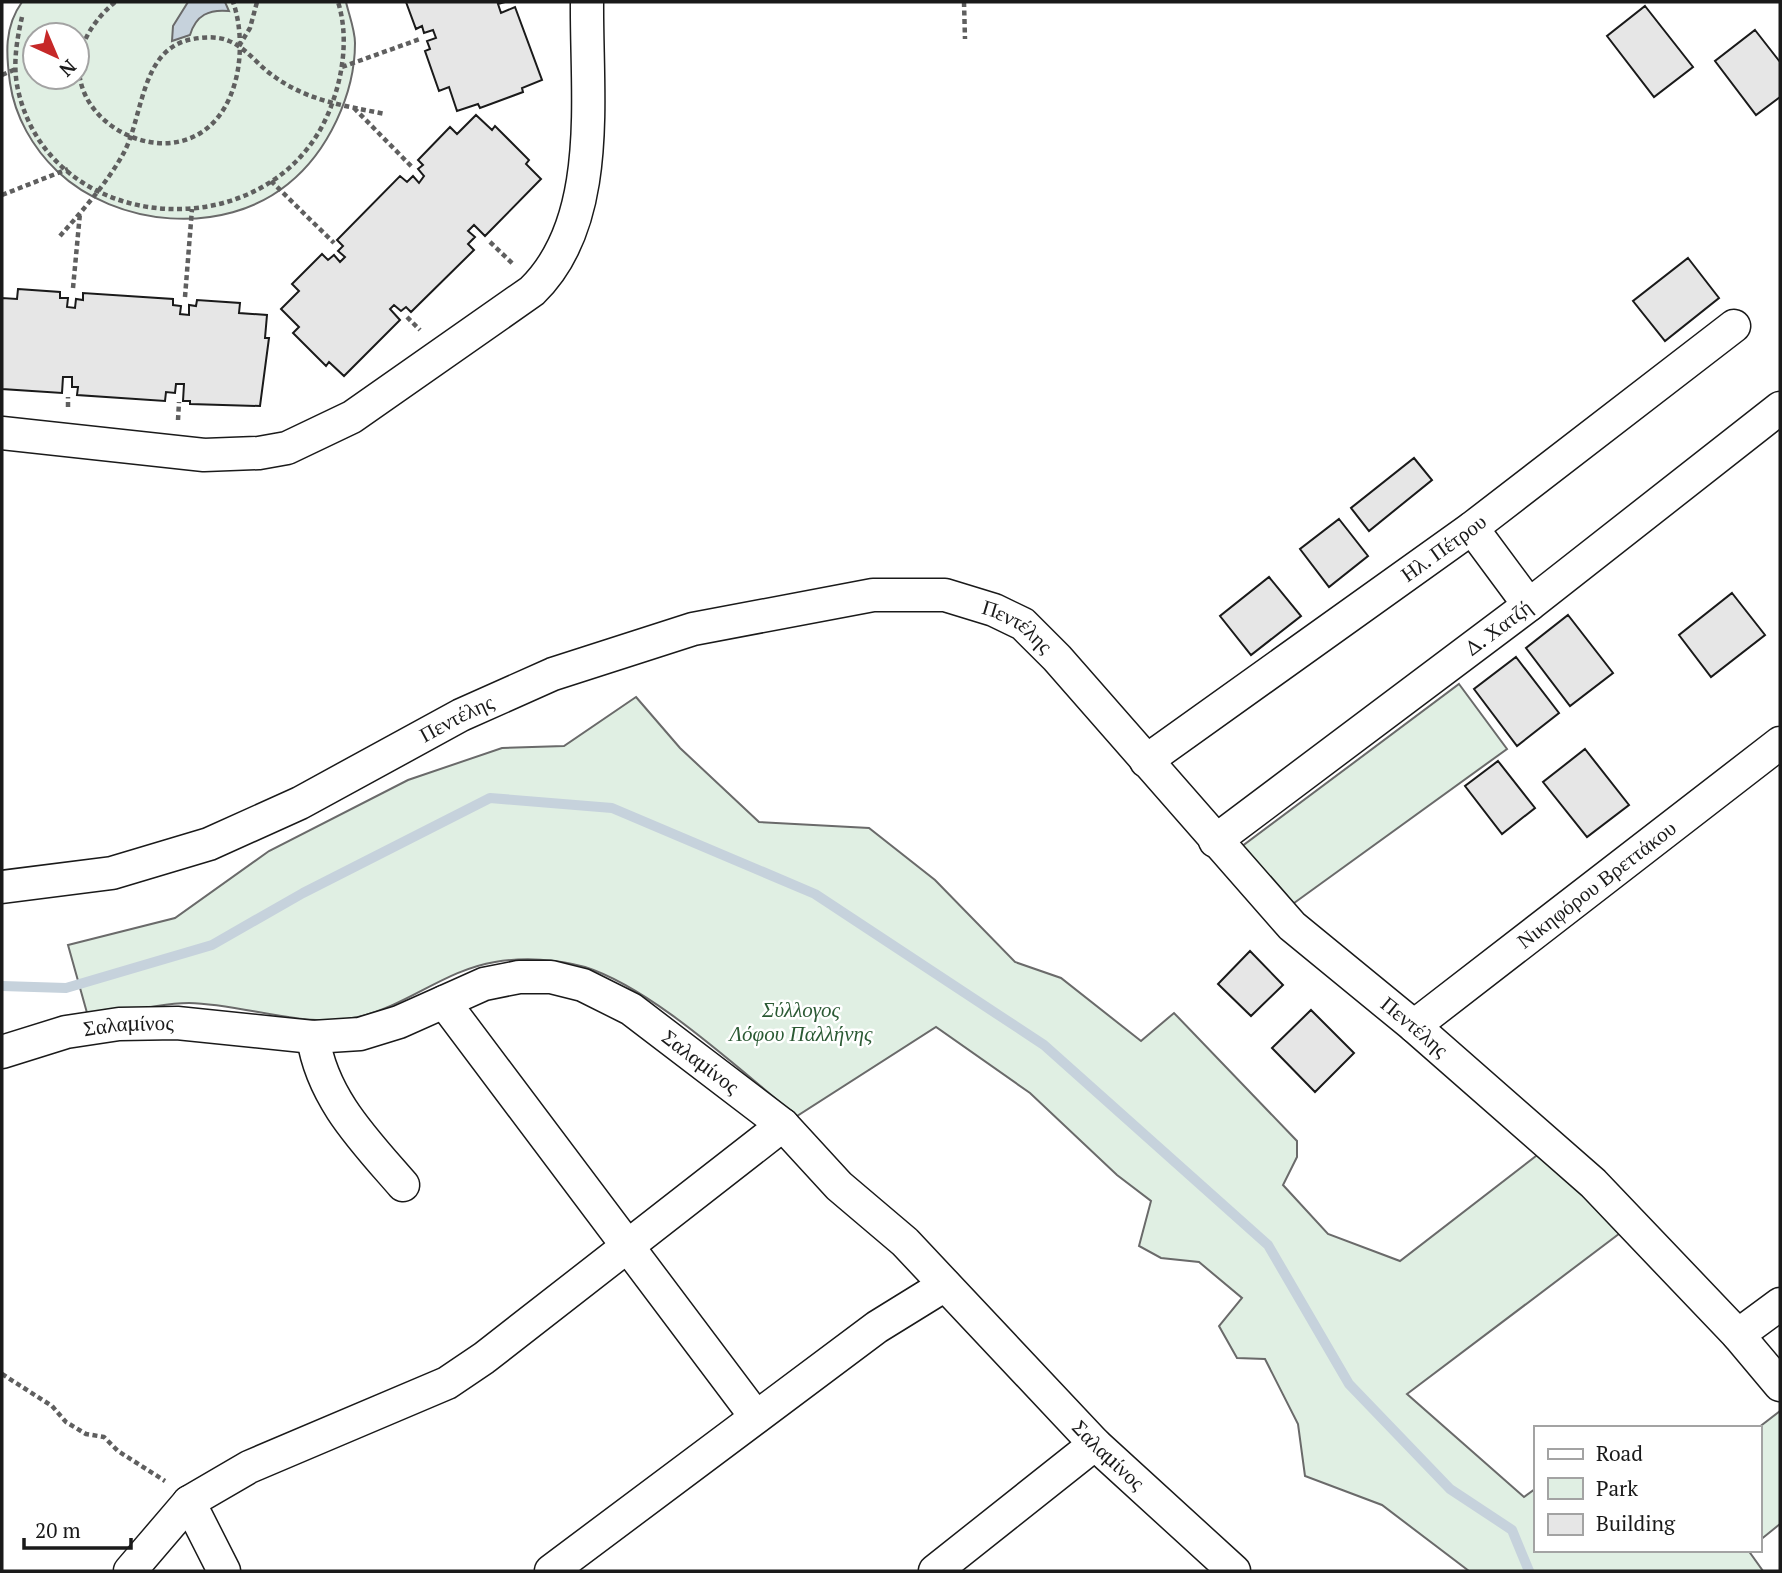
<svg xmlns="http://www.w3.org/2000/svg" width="1782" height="1573" font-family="'PT Serif',serif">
  <rect width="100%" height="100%" fill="#fff"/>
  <path fill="#e0efe3" stroke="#6a6a6a" stroke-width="2" fill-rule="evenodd" d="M22,2H346C349,15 355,30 355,43C355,94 328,152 288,184C223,237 116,227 57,171C33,148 15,117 10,83C6,54 4,27 22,2ZM35,35H77V77H35Z
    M1459,684L1507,749L1272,919L1221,862Z
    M636,697L680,748L759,822L869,828L935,880L1015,962L1061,978L1141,1041L1174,1013L1297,1141V1157L1283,1185L1328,1234L1400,1261L1558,1139L1644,1215L1407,1394L1524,1497L1535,1489V1550H1748L1763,1571H1469L1382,1505L1305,1476L1298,1424L1265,1359L1237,1358L1219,1326L1242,1298L1199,1262L1161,1258L1139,1246L1151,1201L1117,1175L1030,1093L936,1027L797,1116C739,1070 654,989 585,967C557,959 524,957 495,962C445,970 407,1006 358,1017C302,1029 245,1004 189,1003C157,1003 121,1015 89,1020L68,945L175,918L269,851L408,780L502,748L564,746Z
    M1780,1411V1524L1759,1541L1758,1428Z"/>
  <path fill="#c6d2dc" stroke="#6a6a6a" stroke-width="2" d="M188,2H225L229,11C209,9 196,15 190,35L172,41L173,26Z"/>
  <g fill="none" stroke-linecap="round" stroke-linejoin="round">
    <path stroke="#c6d2dc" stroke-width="10" d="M2,986L66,988L212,945L303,893L490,798L612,808L815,894L1044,1045L1268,1245L1349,1384L1450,1489L1512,1530L1529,1571"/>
  </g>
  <path fill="#e6e6e6" stroke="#1a1a1a" stroke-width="2" d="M406,2H505L498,4L501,13L515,7L542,80L522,88L523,92L480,108L478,104L457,111L449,87L439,91L425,51L430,49L427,41L436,38L433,30L424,33L422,26L416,29Z
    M1645,6L1693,67L1654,97L1607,36Z
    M1755,30L1780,62V97L1756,115L1715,61Z
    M476,115L492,130L495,126L529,160L526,164L541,179L485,236L474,225L468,231L475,237L468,244L474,250L411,312L406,307L401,311L394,305L390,309L400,320L344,376L329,362L326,366L293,333L299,327L281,309L299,291L292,284L322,254L328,260L334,255L340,262L345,257L338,251L343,246L337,240L400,176L407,182L413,176L419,183L424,176L418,169L423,165L418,160L450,127L457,134Z
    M1688,258L1719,298L1665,341L1633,301Z
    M18,289L60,292V298H68L67,307L75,308L76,299L83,300V293L173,299V305L181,306L180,314L189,315V305L196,306L197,300L240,303L239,313L267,315L265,338H269L260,406L190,404V401H183L184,384H176L175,393L166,392L165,401L77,395L78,387H72V377H63L62,393L2,389V298L17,299Z
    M1414,458L1432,480L1369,531L1351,508Z
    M1339,519L1368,556L1329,587L1300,549Z
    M1269,577L1301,616L1251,655L1220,616Z
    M1732,593L1765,635L1711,677L1679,635Z
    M1568,615L1613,673L1570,706L1526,648Z
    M1516,657L1559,713L1517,746L1474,689Z
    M1585,749L1629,805L1587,837L1543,782Z
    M1498,761L1535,808L1502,834L1465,786Z
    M1250,951L1283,985L1251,1016L1218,984Z
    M1311,1010L1354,1053L1315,1092L1272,1048Z"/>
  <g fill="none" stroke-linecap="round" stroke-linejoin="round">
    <defs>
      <g id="minor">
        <path d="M2,433L204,455L259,453L287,448L352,417L532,291C604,221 586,95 587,2"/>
        <path d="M1472,528L1529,605"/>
        <path id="s1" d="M1146,761L1472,528L1734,326"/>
        <path id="s2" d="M1215,841L1529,605L1780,408"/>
        <path id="s3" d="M2,887L112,873L209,844L300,803L461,715L553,674L693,629L873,595H945L994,610L1023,624L1057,658L1292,926L1414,1026L1593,1183L1738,1335L1780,1385"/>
        <path d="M444,1002L756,1417"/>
        <path id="s4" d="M1414,1026L1780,743"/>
        <path d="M313,1037C322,1098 364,1140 403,1185"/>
        <path id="s5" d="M2,1052L66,1032L119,1024L177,1023L313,1037L360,1034L399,1022L484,984L519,977H551L583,985L631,1009L783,1125L839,1186L905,1242L1095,1444L1234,1571"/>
        <path d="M1738,1335L1780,1304"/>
        <path d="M189,1502L224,1571"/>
        <path d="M130,1571L189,1502L249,1467L447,1383L484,1358L783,1125"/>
        <path d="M551,1571L877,1327L945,1285"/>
        <path d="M935,1571L1095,1444"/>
      </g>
    </defs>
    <use href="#minor" stroke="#1a1a1a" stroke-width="35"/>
    <path stroke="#5f5f5f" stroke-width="4.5" stroke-dasharray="5 3.5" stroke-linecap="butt" d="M115,2C0,101 194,214 234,86C242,61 242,27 233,2
      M964,2L965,39
      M22,17C17,39 13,62 17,85C47,242 282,253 333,101C344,70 348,33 338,2
      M239,46L250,28L257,2
      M342,67L420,39
      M2,75L16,69
      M354,108L413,168
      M271,181L334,243
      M2,195L68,169
      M60,236C82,211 106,184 122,156C144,119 139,48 193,39C204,37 218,36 229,41C247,48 259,67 275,77C308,101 346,106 385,114
      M490,242L513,264
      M73,288L80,213
      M185,297L192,209
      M407,317L420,330
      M68,407V397
      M178,420L179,402
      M2,1374L52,1406L66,1422L86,1434L104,1437L118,1451L165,1481"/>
    <use href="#minor" stroke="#fff" stroke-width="32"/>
  </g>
  <g text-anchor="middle" stroke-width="5" stroke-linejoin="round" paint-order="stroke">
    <g font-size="21" fill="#1a1a1a" stroke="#fff">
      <text dy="7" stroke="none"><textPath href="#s1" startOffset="366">Ηλ. Πέτρου</textPath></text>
      <text dy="7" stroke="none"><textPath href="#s2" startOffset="355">Δ. Χατζή</textPath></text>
      <text dy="7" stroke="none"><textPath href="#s3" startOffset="1078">Πεντέλης</textPath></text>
      <text dy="7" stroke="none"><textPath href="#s3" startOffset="490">Πεντέλης</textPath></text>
      <text dy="7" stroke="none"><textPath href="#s4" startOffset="231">Νικηφόρου Βρεττάκου</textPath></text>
      <text dy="7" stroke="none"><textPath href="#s5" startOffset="130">Σαλαμίνος</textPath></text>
      <text dy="7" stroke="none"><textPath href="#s3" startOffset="1645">Πεντέλης</textPath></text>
      <text dy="7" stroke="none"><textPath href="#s5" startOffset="738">Σαλαμίνος</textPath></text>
      <text dy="7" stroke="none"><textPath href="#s5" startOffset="1306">Σαλαμίνος</textPath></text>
    </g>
    <g font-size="21" font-style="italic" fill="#2b5a34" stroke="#fff">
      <text x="801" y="1017">Σύλλογος<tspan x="801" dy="24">Λόφου Παλλήνης</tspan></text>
    </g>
  </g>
  <rect width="1782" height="1573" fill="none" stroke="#1a1a1a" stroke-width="7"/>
  <rect x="1534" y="1426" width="228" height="126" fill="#ffffff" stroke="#a3a3a3" stroke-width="2"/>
  <rect x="1548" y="1449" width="35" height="10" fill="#ffffff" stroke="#a3a3a3" stroke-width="2"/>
  <text x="1596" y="1461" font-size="21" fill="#1a1a1a">Road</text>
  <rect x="1548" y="1478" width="35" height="21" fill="#e0efe3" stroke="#a3a3a3" stroke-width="2"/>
  <text x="1596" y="1496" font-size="21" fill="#1a1a1a">Park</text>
  <rect x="1548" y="1514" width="35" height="21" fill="#e6e6e6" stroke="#a3a3a3" stroke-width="2"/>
  <text x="1596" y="1531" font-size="21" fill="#1a1a1a">Building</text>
  <g transform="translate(56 56) rotate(136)"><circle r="33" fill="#ffffff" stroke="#a3a3a3" stroke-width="2"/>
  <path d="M0-5L12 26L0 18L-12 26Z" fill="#c62828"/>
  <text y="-10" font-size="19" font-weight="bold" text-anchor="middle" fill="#1a1a1a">N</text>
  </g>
  <path d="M24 1538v10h107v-10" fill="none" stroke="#1a1a1a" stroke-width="3.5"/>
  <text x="35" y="1538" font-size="21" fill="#1a1a1a" stroke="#ffffff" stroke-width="5" paint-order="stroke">20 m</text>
</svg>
